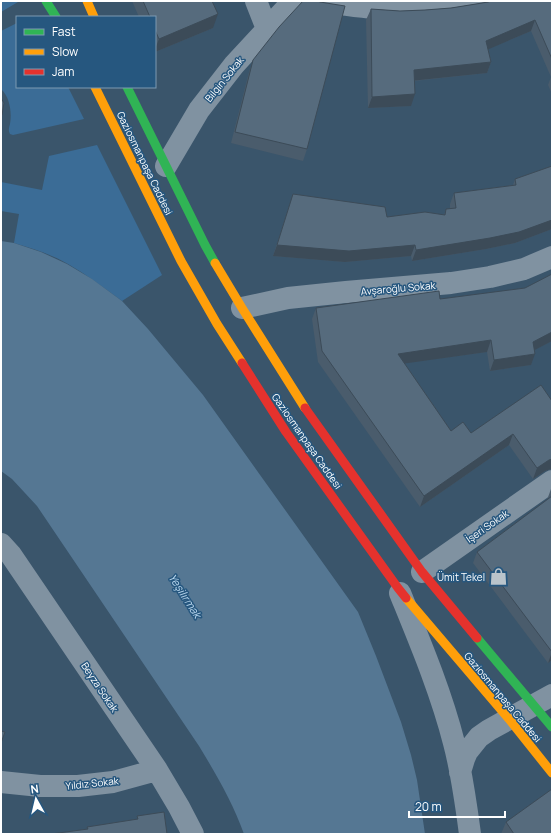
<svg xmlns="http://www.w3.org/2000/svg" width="553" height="835" font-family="Manrope,sans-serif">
  <rect width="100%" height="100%" fill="#3a556b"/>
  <path fill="#3b6c96" d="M1,1H18V2L1,12Z
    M17,23V87H68L84,119L13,135L10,134C8,130 9,128 10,124C12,113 10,97 1,89V31Z
    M97,145L162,275L122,301C104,288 87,275 68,264C51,254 33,249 14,243L19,214L1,211V182L42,190L49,156Z"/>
  <path fill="#557793" d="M1,241L14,243L41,252L67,264L92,279L122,301L148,329L203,395L358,612L376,656L401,722L411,755L417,780L425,834H244C233,803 216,774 199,746L37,506L12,479L1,471Z"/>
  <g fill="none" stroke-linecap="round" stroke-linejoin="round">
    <path stroke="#8092a1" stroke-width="22" d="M256,1L267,29
      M317,1C339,4 362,7 384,9C416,11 451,7 482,1
      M166,166L199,110L234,65L293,1
      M242,308L288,298L346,292L451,283L490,277L524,269L552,257
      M1,544L11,555L157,770L179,807L193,834
      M422,572L552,481
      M400,593C420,642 441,692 454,743C462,773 466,804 470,834
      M460,772L464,759L467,752L479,737L489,730L552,695
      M1,782L40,786H78L113,782L157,770"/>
    <path stroke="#30b455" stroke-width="9" d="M46,1L56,17
      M127,87L205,245L215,263
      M477,638L552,727"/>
    <path stroke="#ff9f0a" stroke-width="9" d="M87,1L94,17
      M95,87L181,261L217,324L242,363
      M215,263L242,308L305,408
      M406,598L509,719L552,773"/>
    <path stroke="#e5322d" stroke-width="9" d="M242,363L286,432L398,588L406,598
      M305,408L422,572L477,638"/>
  </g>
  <path fill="#4a5c6c" d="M132,1H212L213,28L155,52V17H139Z
    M552,1V94L548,85L551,77L531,31L488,49L491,62L487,73L414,81L411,106L368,108L366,20L371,9L400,11L425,10L451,8L488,2Z
    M253,60L307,149L303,161L231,143L249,72Z
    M552,166V229L515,243L486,249L412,261L411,256L345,262L273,256L293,194L387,217L444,215L446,209H450V204L454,193L513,185L515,179Z
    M525,288L552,341L534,350L531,365L490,371L487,352L404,363L451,431L471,433L541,385L551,469L545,471L533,479L509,445L420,507L318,362L312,319L316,308L440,299Z
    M552,488V660L548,663L473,563L477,552L547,500L551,489Z
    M506,822L552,834H501Z"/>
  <path fill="#3c4b58" d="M218,14L213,28L155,52V49L159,39Z
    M535,20L531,31L482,52L486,41Z
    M491,62L487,73L410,81L414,70Z
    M415,94L411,106L368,108L372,97Z
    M552,220V229L515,243L486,249L412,261L416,250Z
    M277,245H415L411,256L345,262L273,256Z
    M552,332V341L529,353L533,342Z
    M491,340L487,352L394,365L398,354Z
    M535,354L531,365L490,371L494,360Z
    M513,434L509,445L420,507L424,496Z
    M552,459V469H551L545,471L533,479L537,468L549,460Z
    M552,652V660L548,663Z"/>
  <path fill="#566b7d" stroke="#3c4b58" d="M143,1H212L218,14L159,39L155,30V17H150Z
    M303,1H318L320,2L345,6L307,149L235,132L253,60L279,27Z
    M491,1H552V59L535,20L486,41L491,62L414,70L415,94L372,97L371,9L400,11L425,10L451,8L476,4L488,2Z
    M1,98L4,103L2,115L1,116Z
    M552,166V220L519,232L490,238L416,250L415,245L349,251L277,245L293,194L385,207L387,217L425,212L445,215L446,209L456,208L454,193L516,185L515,179Z
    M552,274V332L533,342L535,354L494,360L491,340L398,354L451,431L463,422L471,433L541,385L552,401V459L549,460L537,468L513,434L424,496L322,351L316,308L439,291L440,299L525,288Z
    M552,496V652L477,552Z
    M1,731L5,732L1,743Z
    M552,789V834H514L506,822Z
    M164,812L167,834H51L88,829L87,827L138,819L137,816Z"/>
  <defs>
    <symbol id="shop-bare" viewBox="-9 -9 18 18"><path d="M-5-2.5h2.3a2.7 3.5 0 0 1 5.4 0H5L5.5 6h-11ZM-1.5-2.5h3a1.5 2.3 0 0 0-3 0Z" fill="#bac4cb" stroke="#26577f" stroke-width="2.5" paint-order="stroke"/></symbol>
  </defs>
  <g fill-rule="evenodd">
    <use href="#shop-bare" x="486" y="564" width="25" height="25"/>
  </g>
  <g text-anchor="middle" stroke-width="3" stroke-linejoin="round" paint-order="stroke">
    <g font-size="10" fill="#fff" stroke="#26577f">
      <text transform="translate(224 79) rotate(-51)" y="4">Bilgin Sokak</text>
      <text transform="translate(145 163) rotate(64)" y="4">Gaziosmanpaşa Caddesi</text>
      <text transform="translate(398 288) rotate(-5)" y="4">Avşaroğlu Sokak</text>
      <text transform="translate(307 441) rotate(55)" y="4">Gaziosmanpaşa Caddesi</text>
      <text transform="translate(487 526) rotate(-35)" y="4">İşeri Sokak</text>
      <text transform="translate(100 687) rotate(56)" y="4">Beyza Sokak</text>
      <text transform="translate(503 697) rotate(50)" y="4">Gaziosmanpaşa Caddesi</text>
      <text transform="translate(92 783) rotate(-6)" y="4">Yıldız Sokak</text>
    </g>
    <g font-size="10" fill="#fff" stroke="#26577f" text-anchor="end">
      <text x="485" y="581">Ümit Tekel</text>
    </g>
    <g font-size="11" font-style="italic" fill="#b8d6ed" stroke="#26577f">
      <text transform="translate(185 596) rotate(57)" y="4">Yeşilırmak</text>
    </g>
  </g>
  <rect width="553" height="835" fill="none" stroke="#ffffff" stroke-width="4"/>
  <rect x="16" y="16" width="140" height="72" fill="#26577f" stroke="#7d9ab2"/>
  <rect x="24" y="29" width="20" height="6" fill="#30b455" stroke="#7d9ab2"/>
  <text x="52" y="36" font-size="12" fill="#ffffff">Fast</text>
  <rect x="24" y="49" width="20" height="6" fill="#ff9f0a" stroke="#7d9ab2"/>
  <text x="52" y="56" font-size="12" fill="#ffffff">Slow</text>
  <rect x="24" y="69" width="20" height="6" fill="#e5322d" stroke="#7d9ab2"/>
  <text x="52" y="76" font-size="12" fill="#ffffff">Jam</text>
  <g transform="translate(36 799) rotate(352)" stroke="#26577f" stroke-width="3" paint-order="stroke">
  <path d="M0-3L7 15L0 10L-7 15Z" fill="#ffffff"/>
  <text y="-6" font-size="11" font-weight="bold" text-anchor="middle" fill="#ffffff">N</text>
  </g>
  <path d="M409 811v6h96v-6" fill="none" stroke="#ffffff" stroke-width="2"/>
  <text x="415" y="811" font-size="12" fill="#ffffff" stroke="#26577f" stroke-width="3" paint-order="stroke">20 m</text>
</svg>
